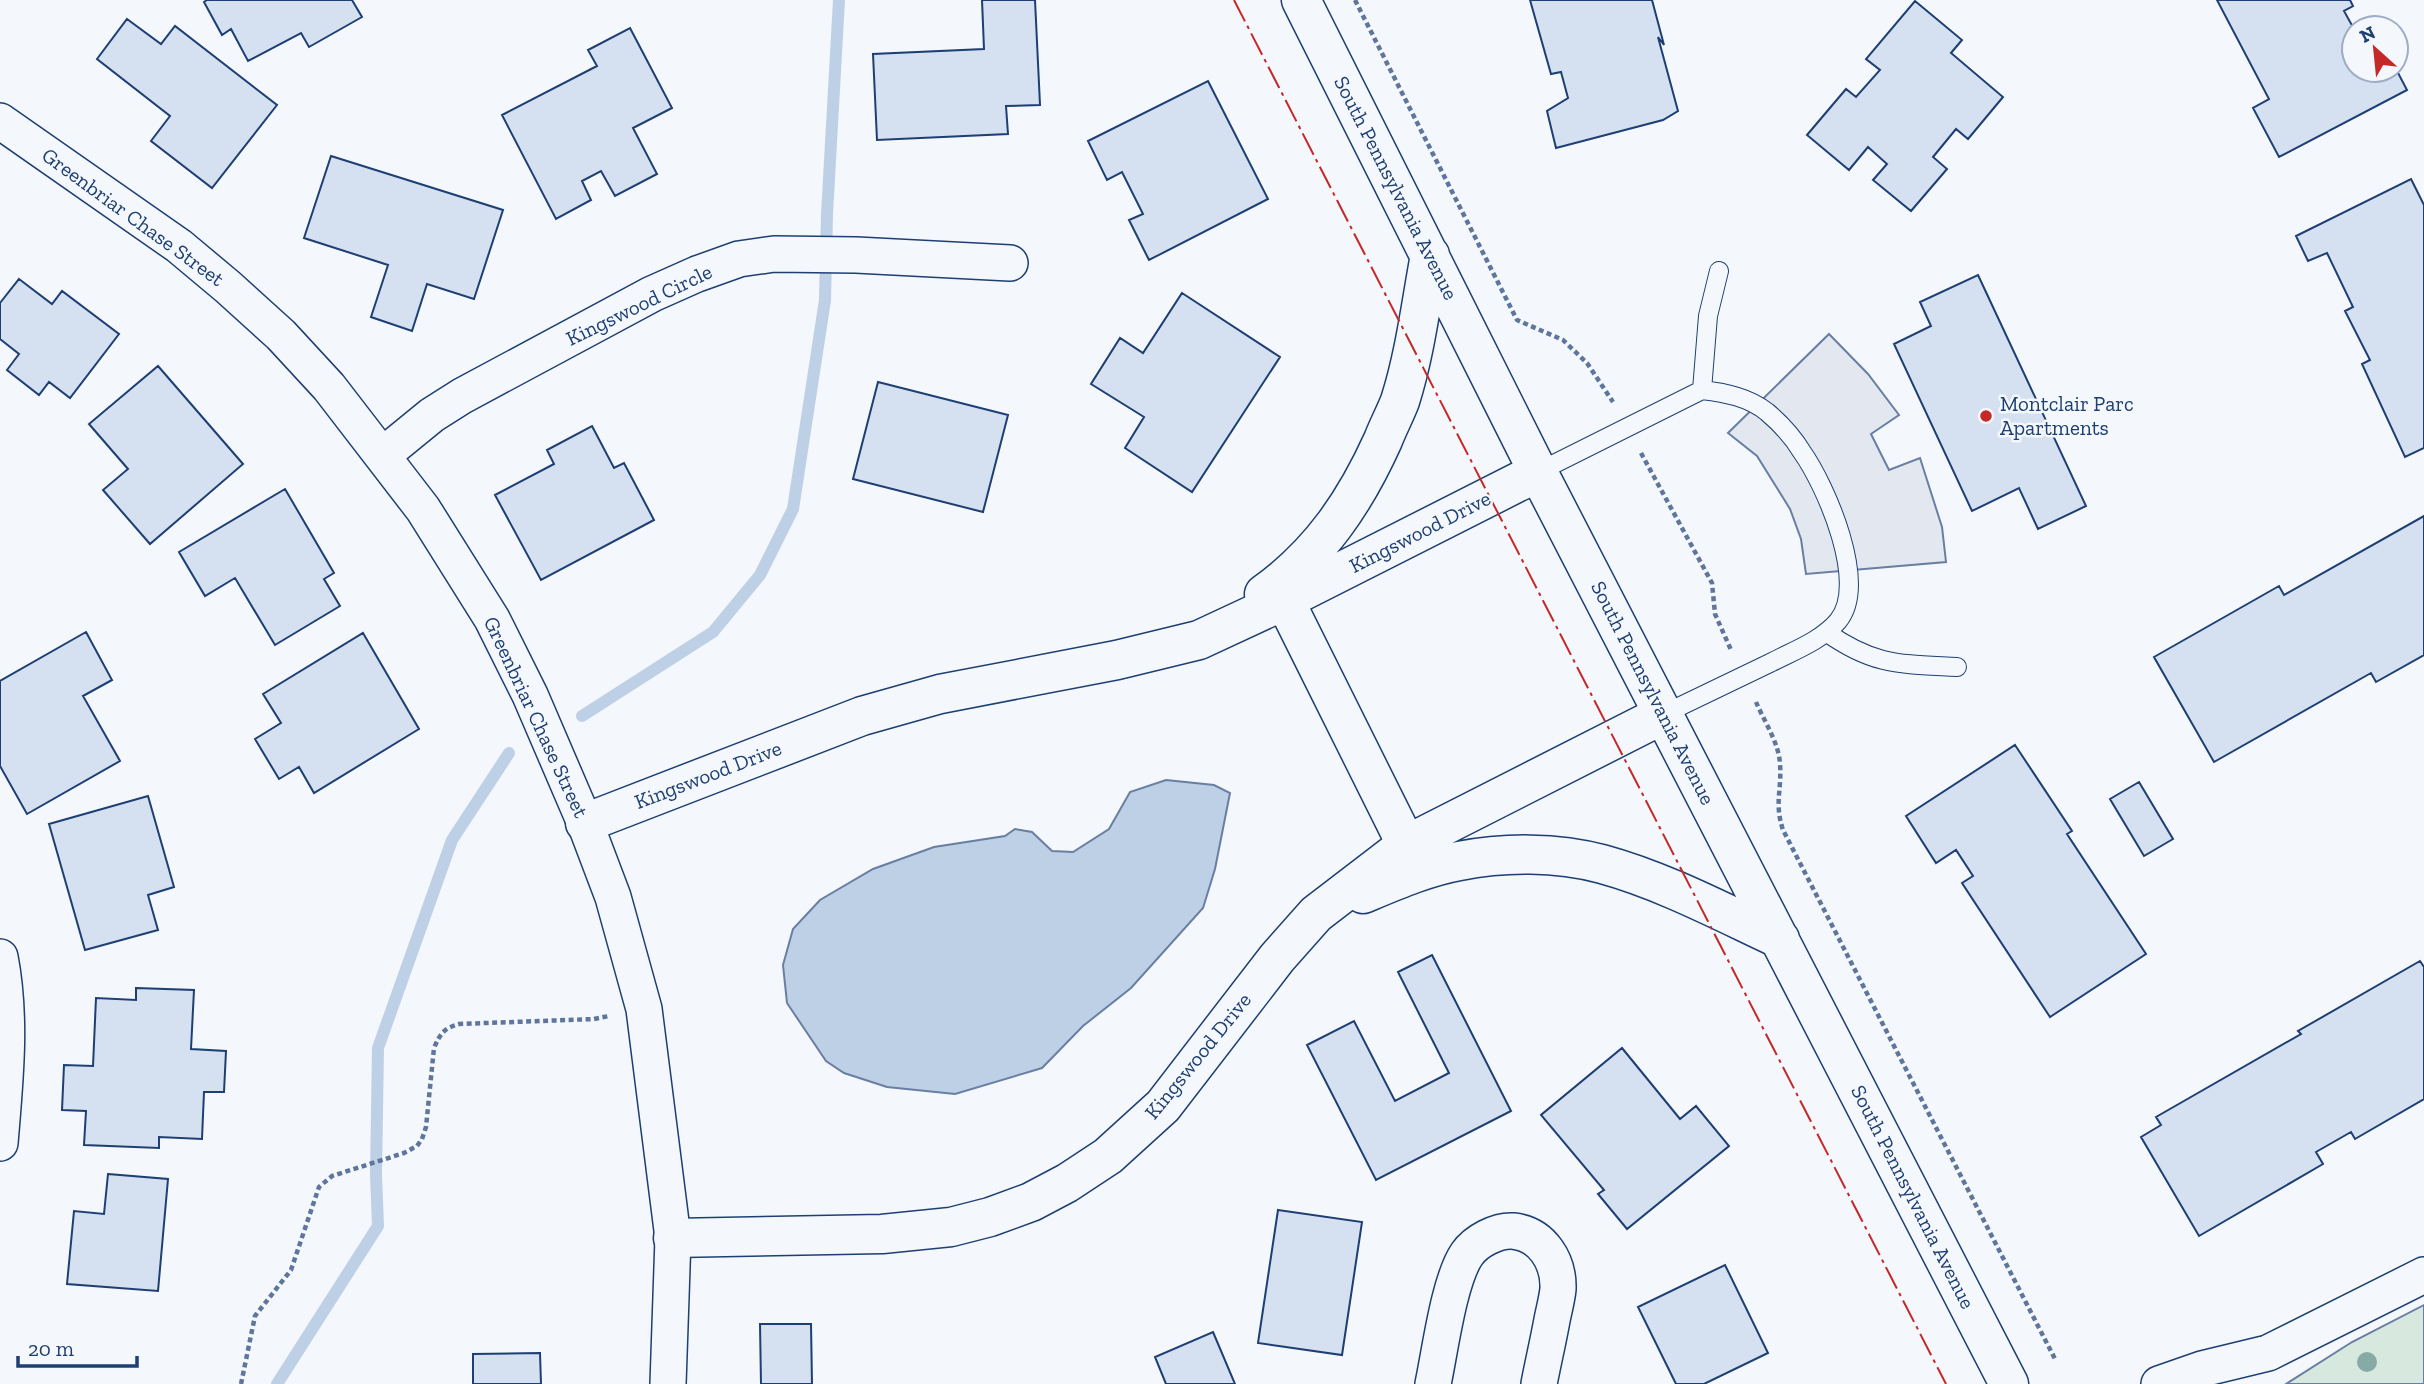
<svg xmlns="http://www.w3.org/2000/svg" width="2424" height="1384" font-family="'Zilla Slab',serif">
  <rect width="100%" height="100%" fill="#f4f7fb"/>
  <path fill="#d7e8df" stroke="#687fa3" stroke-width="2" d="M2424,1305V1384H2286L2352,1342Z"/>
  <path fill="#e3e8f0" stroke="#687fa3" stroke-width="2" d="M1829,334L1868,374L1899,415L1871,434L1889,470L1920,458L1942,527L1946,562L1806,574L1801,539L1790,509L1757,456L1728,433Z"/>
  <path fill="#bed0e5" stroke="#687fa3" stroke-width="2" d="M1166,780L1214,785L1230,793L1215,869L1203,908L1131,988L1083,1026L1042,1068L955,1094L887,1087L844,1073L826,1061L787,1003L783,965L793,929L820,900L873,869L934,847L1005,836L1015,829L1032,832L1052,851L1073,852L1109,829L1130,792Z"/>
  <g fill="none" stroke-linecap="round" stroke-linejoin="round">
    <path stroke="#bed0e5" stroke-width="12" d="M582,716L713,632L760,575L793,509L825,300L827,214L839,0
      M277,1384L378,1226L376,1175L378,1048L452,840L509,753"/>
  </g>
  <path fill="#d5e0f0" stroke="#1d3f73" stroke-width="2" d="M207,0H352L362,17L309,47L301,33L248,61L231,29L222,35L204,2Z
    M982,0H1035L1040,105L1006,106L1008,134L877,140L873,54L984,49Z
    M1530,0H1652L1664,45L1658,37L1678,111L1663,120L1556,148L1547,111L1568,98L1561,72L1551,74Z
    M2217,0H2350L2353,6L2344,11L2354,29V70L2396,69L2407,90L2279,157L2253,108L2269,99Z
    M1915,1L1962,40L1951,53L2003,97L1968,139L1956,129L1933,157L1947,169L1911,211L1873,180L1887,164L1868,147L1849,170L1807,135L1846,89L1856,97L1880,70L1866,59Z
    M127,19L161,44L175,26L277,105L212,188L151,141L170,116L97,59Z
    M630,28L672,108L633,128L657,174L615,196L601,171L582,181L591,200L556,219L502,115L597,66L588,50Z
    M1208,81L1268,199L1149,260L1129,220L1143,214L1122,172L1107,180L1088,141Z
    M331,156L503,210L474,299L427,284L412,331L371,317L388,265L304,238Z
    M2411,179L2424,205V448L2405,457L2362,364L2370,360L2345,311L2353,307L2327,253L2308,261L2296,236Z
    M1978,275L2086,506L2038,529L2019,488L1972,511L1894,344L1931,326L1920,302Z
    M19,279L52,304L62,291L119,334L70,398L49,382L39,395L7,370L19,354L0,339V303Z
    M1182,293L1280,357L1192,492L1125,448L1144,417L1091,384L1120,338L1143,353Z
    M158,366L243,464L150,544L103,490L128,469L89,424Z
    M878,382L1008,415L983,512L853,479Z
    M592,426L614,468L624,463L654,520L541,580L495,495L554,464L547,450Z
    M285,489L334,573L324,579L340,606L275,645L235,578L205,596L179,552Z
    M2424,516V655L2376,682L2371,673L2214,762L2154,657L2279,586L2284,595Z
    M86,632L112,680L83,696L120,761L27,814L0,766V681Z
    M363,633L419,729L314,793L299,767L279,779L255,739L281,723L263,694Z
    M2015,745L2072,831L2067,834L2146,954L2050,1017L1962,883L1973,876L1956,850L1936,863L1906,816Z
    M2139,782L2173,839L2144,856L2110,799Z
    M148,796L174,887L148,895L158,930L85,950L49,824Z
    M1432,955L1511,1111L1376,1180L1307,1045L1354,1021L1395,1101L1449,1073L1398,972Z
    M2420,961L2424,967V1099L2355,1139L2351,1132L2316,1152L2323,1164L2199,1236L2141,1137L2161,1125L2156,1117L2301,1034L2298,1031Z
    M136,988L194,990L191,1049L226,1051L224,1092H204L202,1139L159,1137V1148L84,1145L86,1111L62,1110L64,1065L93,1066L96,998L136,1000Z
    M1622,1048L1680,1119L1696,1106L1729,1146L1627,1229L1598,1194L1604,1190L1541,1115Z
    M108,1174L168,1179L158,1291L67,1284L74,1211L104,1214Z
    M1278,1210L1362,1222L1342,1355L1258,1343Z
    M1725,1265L1768,1353L1704,1384H1676L1638,1307Z
    M760,1324H811L812,1384H761Z
    M1213,1332L1235,1384H1166L1155,1357Z
    M540,1353L541,1384H473V1354Z"/>
  <g fill="none" stroke-linecap="round" stroke-linejoin="round">
    <defs>
      <path id="lane" d="M1702,390L1708,316L1719,271
        M1538,472L1702,390C1726,393 1748,397 1767,412C1780,423 1793,437 1802,452C1826,486 1869,584 1838,621C1821,641 1793,651 1770,663C1735,680 1700,697 1664,714
        M1826,632C1874,666 1900,664 1957,667"/>
      <path id="street" d="M0,121L179,246L228,287L281,335L329,387L423,509L492,619L530,695L585,823L613,897L644,1009L673,1238L668,1384
        M383,455L432,415L462,396L652,294L697,274L739,259L774,254L856,255L1010,263
        M0,957C12,1019 5,1082 0,1143
        M1433,1384C1440,1351 1449,1280 1467,1254C1476,1241 1497,1230 1513,1231C1542,1234 1559,1261 1558,1289C1557,1299 1554,1310 1552,1320C1548,1342 1543,1363 1539,1384
        M2159,1384L2202,1369L2268,1353L2424,1275"/>
      <path id="secondary" d="M1301,0L1538,472L2009,1384
        M1277,585L1418,868
        M1264,594C1320,554 1355,502 1383,440C1388,427 1395,414 1400,401C1415,354 1421,303 1430,255
        M585,823L862,716L940,694L1117,660L1199,640L1285,600L1538,472
        M1363,894C1394,881 1426,867 1459,861C1504,852 1557,852 1602,864C1664,881 1722,912 1780,939
        M673,1238L882,1234L951,1227L990,1217L1031,1202L1067,1183L1108,1156L1163,1106L1277,958L1316,914L1406,845L1664,714"/>
    </defs>
    <use href="#lane" stroke="#1d3f73" stroke-width="20"/>
    <use href="#street" stroke="#1d3f73" stroke-width="38"/>
    <use href="#secondary" stroke="#1d3f73" stroke-width="41"/>
    <path stroke="#5e769c" stroke-width="4.5" stroke-dasharray="5 3.5" stroke-linecap="butt" d="M1355,0L1517,320L1563,340L1587,363L1613,402
      M1641,453L1712,583L1715,614L1731,650
      M1756,702C1764,721 1779,743 1780,764C1782,790 1774,803 1783,830L2055,1359
      M241,1384L255,1316L291,1270L319,1187L332,1176L404,1153L417,1146L422,1139L426,1127L434,1048C440,1034 444,1028 459,1024L594,1019L609,1016"/>
    <use href="#lane" stroke="#f4f7fb" stroke-width="18"/>
    <use href="#street" stroke="#f4f7fb" stroke-width="35"/>
    <use href="#secondary" stroke="#f4f7fb" stroke-width="38"/>
    <path stroke="#c62828" stroke-width="2" stroke-dasharray="24 5 3.5 5" stroke-linecap="butt" d="M1234,0L1946,1384"/>
  </g>
  <circle fill="#86aba6" cx="2367" cy="1362" r="10"/>
  <circle fill="#c62828" stroke="#f4f7fb" stroke-width="2.5" cx="1986" cy="416" r="7"/>
  <g text-anchor="middle" stroke-width="5" stroke-linejoin="round" paint-order="stroke">
    <g font-size="21" fill="#1d3f73" stroke="#f4f7fb">
      <text transform="translate(1396 188) rotate(63)" y="7">South Pennsylvania Avenue</text>
      <text transform="translate(133 217) rotate(36)" y="7">Greenbriar Chase Street</text>
      <text transform="translate(639 305) rotate(-26)" y="7">Kingswood Circle</text>
      <text transform="translate(1420 532) rotate(-27)" y="7">Kingswood Drive</text>
      <text transform="translate(1653 693) rotate(63)" y="7">South Pennsylvania Avenue</text>
      <text transform="translate(536 717) rotate(65)" y="7">Greenbriar Chase Street</text>
      <text transform="translate(708 775) rotate(-21)" y="7">Kingswood Drive</text>
      <text transform="translate(1198 1056) rotate(-51)" y="7">Kingswood Drive</text>
      <text transform="translate(1913 1197) rotate(63)" y="7">South Pennsylvania Avenue</text>
    </g>
    <g font-size="21" fill="#1d3f73" stroke="#f4f7fb" text-anchor="start">
      <text x="2000" y="411">Montclair Parc<tspan x="2000" dy="24">Apartments</tspan></text>
    </g>
  </g>
  <g transform="translate(2375 49) rotate(333)"><circle r="33" fill="#f4f7fb" stroke="#9eadc5" stroke-width="2"/>
  <path d="M0-5L12 26L0 18L-12 26Z" fill="#c62828"/>
  <text y="-10" font-size="19" font-weight="bold" text-anchor="middle" fill="#1d3f73">N</text>
  </g>
  <path d="M18 1356v10h119v-10" fill="none" stroke="#1d3f73" stroke-width="3.5"/>
  <text x="28" y="1356" font-size="21" fill="#1d3f73" stroke="#f4f7fb" stroke-width="5" paint-order="stroke">20 m</text>
</svg>
